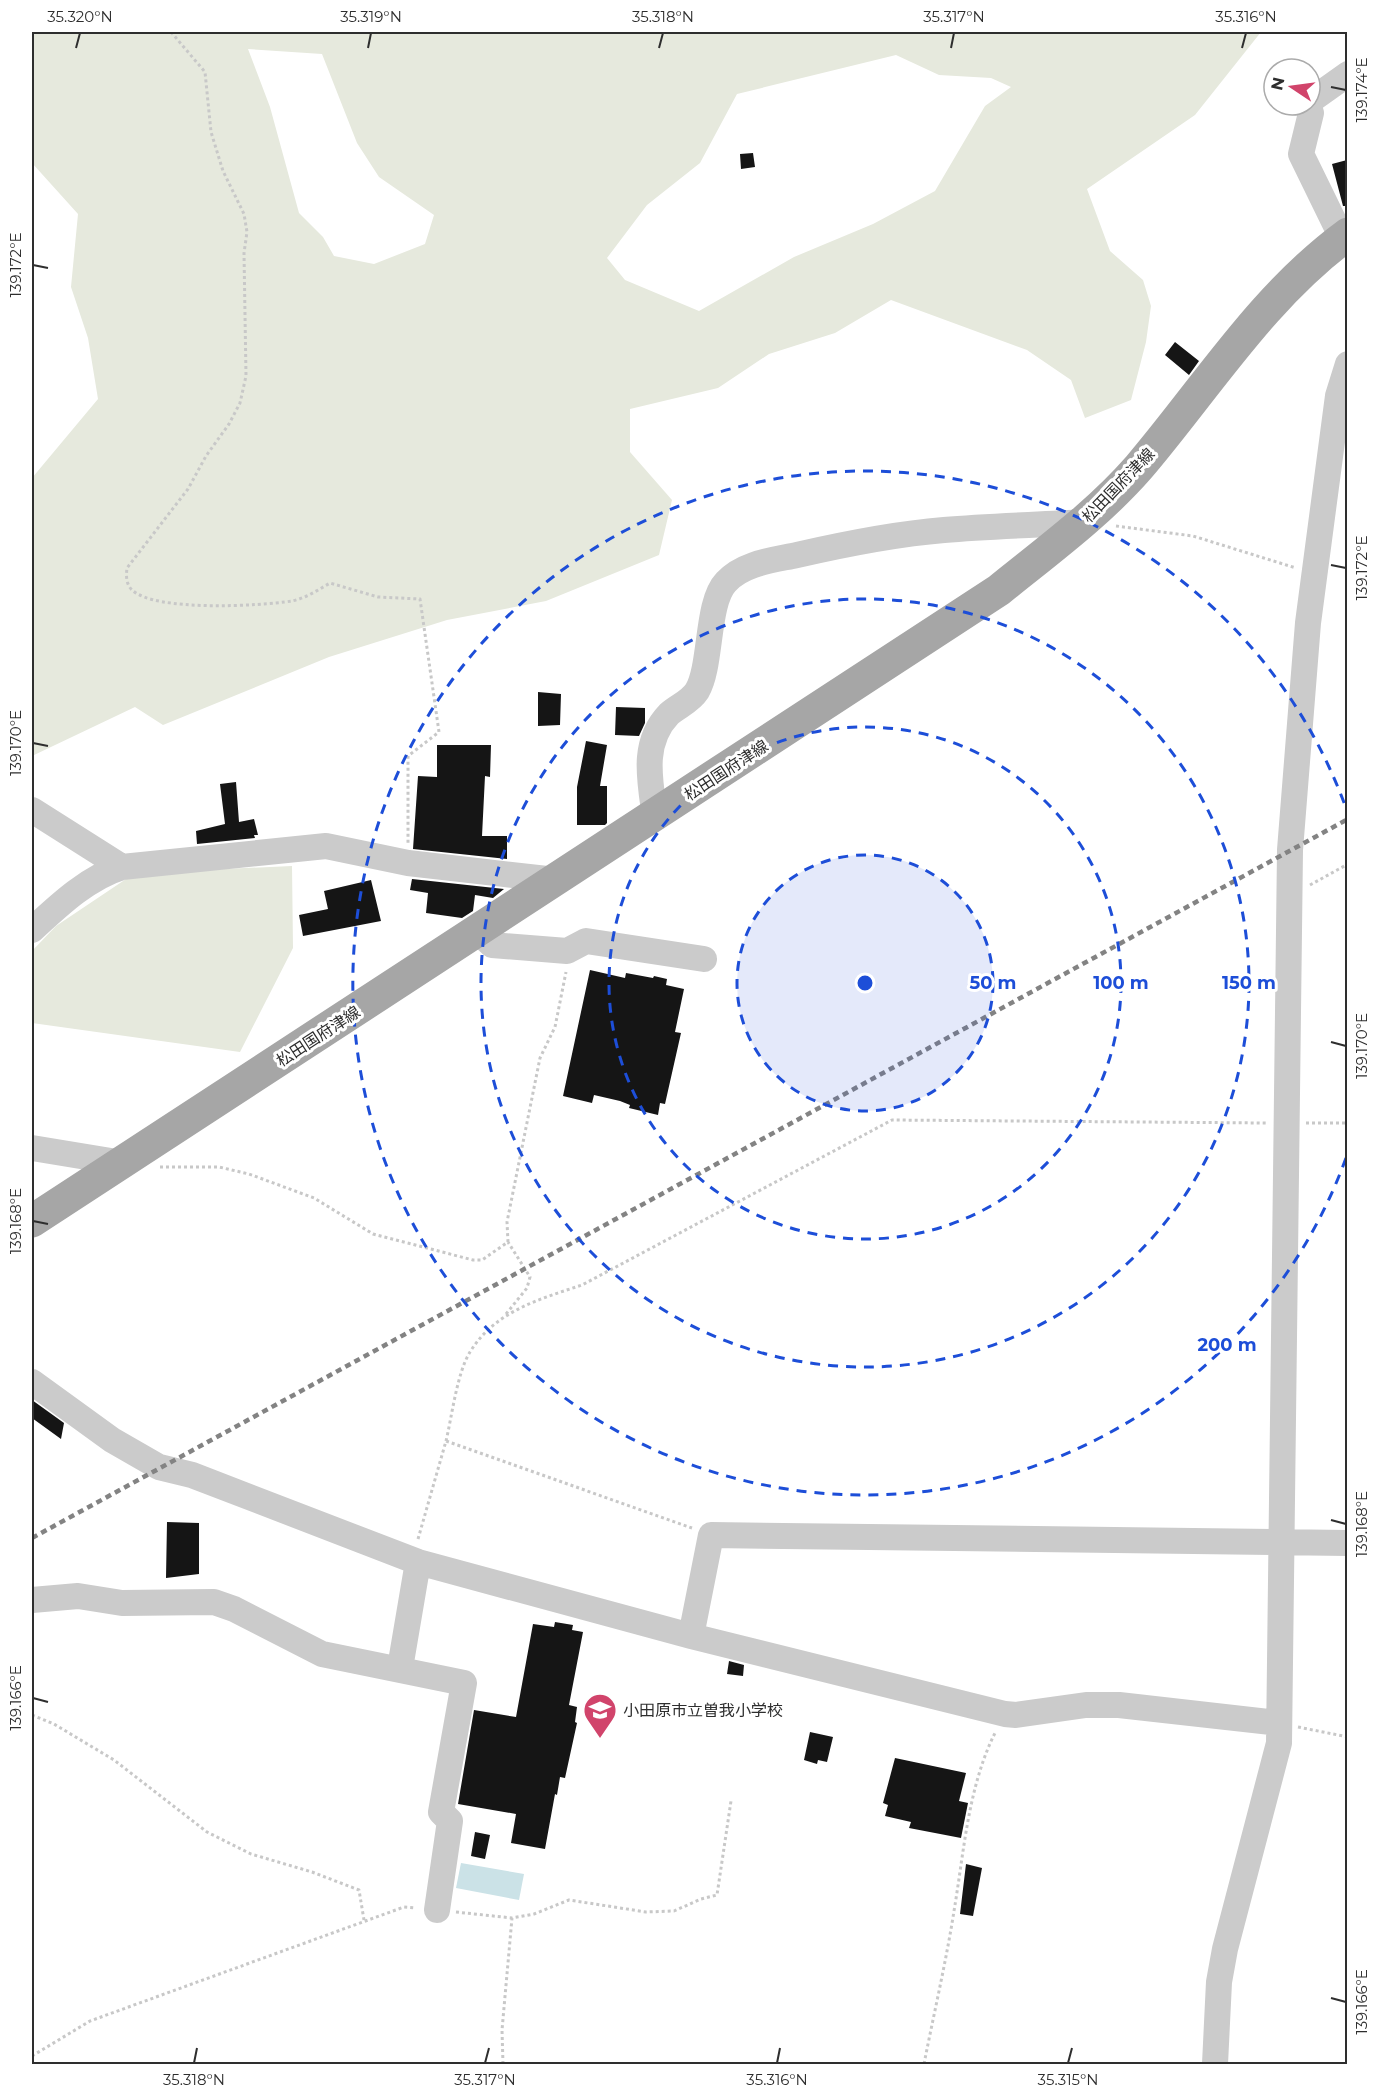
<svg xmlns="http://www.w3.org/2000/svg" width="1379" height="2096" font-family="Montserrat,'Noto Sans JP',sans-serif">
  <rect width="100%" height="100%" fill="#fff"/>
  <path fill="#e6e9dd" fill-rule="evenodd" d="M32,32H1261L1195,115L1087,189L1110,251L1143,280L1151,306L1146,342L1131,400L1085,418L1071,380L1027,350L891,300L835,333L769,354L718,388L630,409V452L672,500L659,555L546,601L447,620L329,657L163,725L135,707L32,756V478L98,399L88,338L71,287L78,214L32,163ZM248,49L322,54L357,143L379,177L434,215L425,244L374,264L334,256L323,237L299,213L270,107ZM896,55L939,75L991,78L1011,87L985,106L935,191L873,224L794,257L699,311L625,280L607,258L647,205L700,163L737,94Z
    M292,866L293,948L240,1052L32,1023V951L56,926L135,873Z"/>
  <path fill="#cbe2e7" d="M461,1863L524,1874L519,1900L456,1888Z"/>
  <path fill="#151515" d="M753,153L755,167L741,169L740,154Z
    M1347,160V206H1343L1332,164Z
    M1175,342L1199,361L1189,375L1165,355Z
    M538,692L561,694L560,725L538,726Z
    M616,707L645,708V723L639,736L615,735Z
    M586,741L607,745L600,786H607V823L605,825H577V787Z
    M437,745H491L490,777L485,776L482,836H507V859L413,849L418,776L437,777Z
    M236,782L239,822L254,819L258,835H254L255,838L197,844L196,831L225,824L220,784Z
    M412,879L504,889L493,898L475,895L473,911L462,918L426,913L428,893L410,890Z
    M371,880L381,921L303,936L299,915L328,909L324,891Z
    M590,970L625,978L626,973L653,978L654,976L667,979L666,985L684,989L675,1032L681,1033L665,1104L660,1103L658,1115L629,1108L630,1105L620,1101L594,1095L592,1103L563,1096Z
    M32,1400L64,1423L61,1439L32,1418Z
    M167,1522L199,1523V1574L166,1578Z
    M555,1622L573,1625L572,1630L583,1632L569,1705L577,1707L575,1722L577,1723L565,1778L560,1777L557,1795L555,1794L545,1849L511,1843L516,1814L458,1804L474,1710L516,1717L533,1624L554,1627Z
    M729,1661L744,1665L743,1676L727,1674Z
    M810,1732L833,1737L827,1762L818,1760L817,1764L804,1760Z
    M895,1758L966,1773L959,1801L968,1803L961,1838L909,1828L911,1822L885,1816L888,1805L883,1803Z
    M475,1832L490,1835L485,1859L471,1856Z
    M966,1864L982,1868L973,1916L960,1914Z"/>
  <g fill="none" stroke-linecap="round" stroke-linejoin="round">
    <path stroke="#c8c8c8" stroke-width="3" stroke-dasharray="3 3" stroke-linecap="butt" d="M171,32L205,72L211,132L223,171L244,214L247,232L244,253L246,376L240,403L229,424L206,456L188,489L127,568C126,576 126,584 132,590C155,612 260,606 292,601C306,598 318,590 330,583L378,597L420,599L439,732L408,756V843
      M1116,526L1193,536L1296,568
      M1310,885L1348,864
      M1306,1123H1348
      M160,1167H219L249,1174L314,1198L373,1234L473,1260H482L508,1242L507,1222L540,1058L555,1027L566,972
      M506,1314L527,1288L530,1277L508,1242
      M446,1441C452,1416 457,1373 470,1352C495,1311 540,1299 582,1285L892,1120L1266,1123
      M418,1539L446,1441L692,1528
      M32,1715L54,1724L114,1760L207,1832L251,1854L312,1872L359,1890L364,1920
      M1298,1727L1348,1737
      M456,1912L512,1918L534,1914L569,1900L646,1912L674,1911L701,1899L717,1895L731,1801
      M32,2056L90,2021L404,1907L416,1908
      M503,2064L502,2030L512,1918
      M924,2064C934,2013 946,1962 954,1911C964,1852 968,1787 995,1733"/>
    <path stroke="#cbcbcb" stroke-width="26" d="M1310,101L1348,74
      M1308,105L1311,113L1301,154L1342,238
      M32,810L122,867
      M655,817C650,781 641,743 669,714C678,706 690,702 697,691C712,666 706,603 726,582C743,563 774,560 797,555C845,544 895,534 944,530C991,526 1038,525 1085,522
      M32,930C58,906 87,878 122,867L326,846L408,863L556,880
      M478,932L492,945L567,951L586,941L704,959
      M32,1148L123,1163
      M32,1382L112,1440L159,1467L192,1475L418,1562L691,1636L1005,1714L1016,1715L1086,1705H1119L1279,1723
      M32,1600L78,1596L122,1603L214,1602L234,1609L322,1654L464,1683L441,1812L450,1821L437,1910
      M691,1636L711,1535L1348,1543
      M400,1668L418,1562
      M1215,2064L1219,1982L1225,1949L1279,1743L1290,850L1308,623L1338,396L1348,364"/>
    <path stroke="#a6a6a6" stroke-width="33" d="M32,1221L999,590C1047,551 1098,514 1139,467C1207,387 1262,297 1348,234"/>
    <path stroke="#838383" stroke-width="4.5" stroke-dasharray="6 4.5" stroke-linecap="butt" d="M32,1538L1348,819"/>
  </g>
  <path fill="none" stroke="#2e2e2e" stroke-width="2" d="M76,48L80,33M368,48L371,33M659,48L663,33M951,48L954,33M1242,48L1246,33M1331,87L1346,90M33,265L48,268M1331,565L1346,568M33,743L48,746M1331,1042L1346,1046M33,1221L48,1224M1331,1520L1346,1524M33,1698L48,1702M1331,1998L1346,2002M194,2063L197,2048M485,2063L489,2048M777,2063L780,2048M1068,2063L1072,2048"/>
  <circle cx="865" cy="983" r="128" fill="#1d4ed8" fill-opacity=".12"/>
  <g fill="none" stroke="#1d4ed8" stroke-width="3" stroke-dasharray="10 8">
    <circle cx="865" cy="983" r="128"/>
    <circle cx="865" cy="983" r="256"/>
    <circle cx="865" cy="983" r="384"/>
    <path d="M1346 1158A512 512 0 1 1 1346 808"/>
  </g>
  <defs>
    <symbol id="school-pin" viewBox="-11 -11 22 30"><path d="M0 17L-7.5 6A9.5 9.5 0 1 1 7.5 6Z" fill="#d1446b" stroke="#fff"/><path d="M0-5L7-2L0 1L-7-2ZM-4 1L0 2.5L4 1V4Q0 6-4 4Z" fill="#fff"/></symbol>
  </defs>
  <g fill-rule="evenodd">
    <use href="#school-pin" x="581" y="1691" width="38" height="52"/>
  </g>
  <g text-anchor="middle" stroke-width="6" stroke-linejoin="round" paint-order="stroke">
    <g font-size="16" fill="#2e2e2e" stroke="#fff">
      <text transform="translate(1118 485) rotate(-46)" y="6">松田国府津線</text>
      <text transform="translate(726 770) rotate(-33)" y="6">松田国府津線</text>
      <text transform="translate(318 1036) rotate(-33)" y="6">松田国府津線</text>
    </g>
    <g font-size="16" fill="#2e2e2e" stroke="#fff" text-anchor="start">
      <text x="623" y="1716">小田原市立曽我小学校</text>
    </g>
  </g>
  <circle cx="865" cy="983" r="9" fill="#1d4ed8" stroke="#fff" stroke-width="3"/>
  <g font-size="18" text-anchor="middle" font-weight="bold" fill="#1d4ed8" stroke="#fff" stroke-width="6" stroke-linejoin="round" paint-order="stroke">
    <text x="993" y="989">50 m</text>
    <text x="1121" y="989">100 m</text>
    <text x="1249" y="989">150 m</text>
    <text x="1227" y="1351">200 m</text>
  </g>
  <rect width="1379" height="2096" fill="none" stroke="#ffffff" stroke-width="66"/>
  <g transform="translate(1292 87) rotate(283)"><circle r="28" fill="#ffffff" stroke="#ababab" stroke-width="1.5"/>
  <path d="M0-4.5L10 22L0 15L-10 22Z" fill="#d1446b"/>
  <text y="-9" font-size="16" font-weight="bold" text-anchor="middle" fill="#2e2e2e">N</text>
  </g>
  <rect x="33" y="33" width="1313" height="2030" fill="none" stroke="#2e2e2e" stroke-width="2"/>
  <g font-size="15" text-anchor="middle" fill="#2e2e2e">
    <text x="80" y="22">35.320°N</text>
    <text x="371" y="22">35.319°N</text>
    <text x="663" y="22">35.318°N</text>
    <text x="954" y="22">35.317°N</text>
    <text x="1246" y="22">35.316°N</text>
    <text transform="translate(1362 90) rotate(-90)" y="5">139.174°E</text>
    <text transform="translate(16 265) rotate(-90)" y="5">139.172°E</text>
    <text transform="translate(1362 568) rotate(-90)" y="5">139.172°E</text>
    <text transform="translate(16 743) rotate(-90)" y="5">139.170°E</text>
    <text transform="translate(1362 1046) rotate(-90)" y="5">139.170°E</text>
    <text transform="translate(16 1221) rotate(-90)" y="5">139.168°E</text>
    <text transform="translate(1362 1524) rotate(-90)" y="5">139.168°E</text>
    <text transform="translate(16 1698) rotate(-90)" y="5">139.166°E</text>
    <text transform="translate(1362 2002) rotate(-90)" y="5">139.166°E</text>
    <text x="194" y="2085">35.318°N</text>
    <text x="485" y="2085">35.317°N</text>
    <text x="777" y="2085">35.316°N</text>
    <text x="1068" y="2085">35.315°N</text>
  </g>
</svg>
